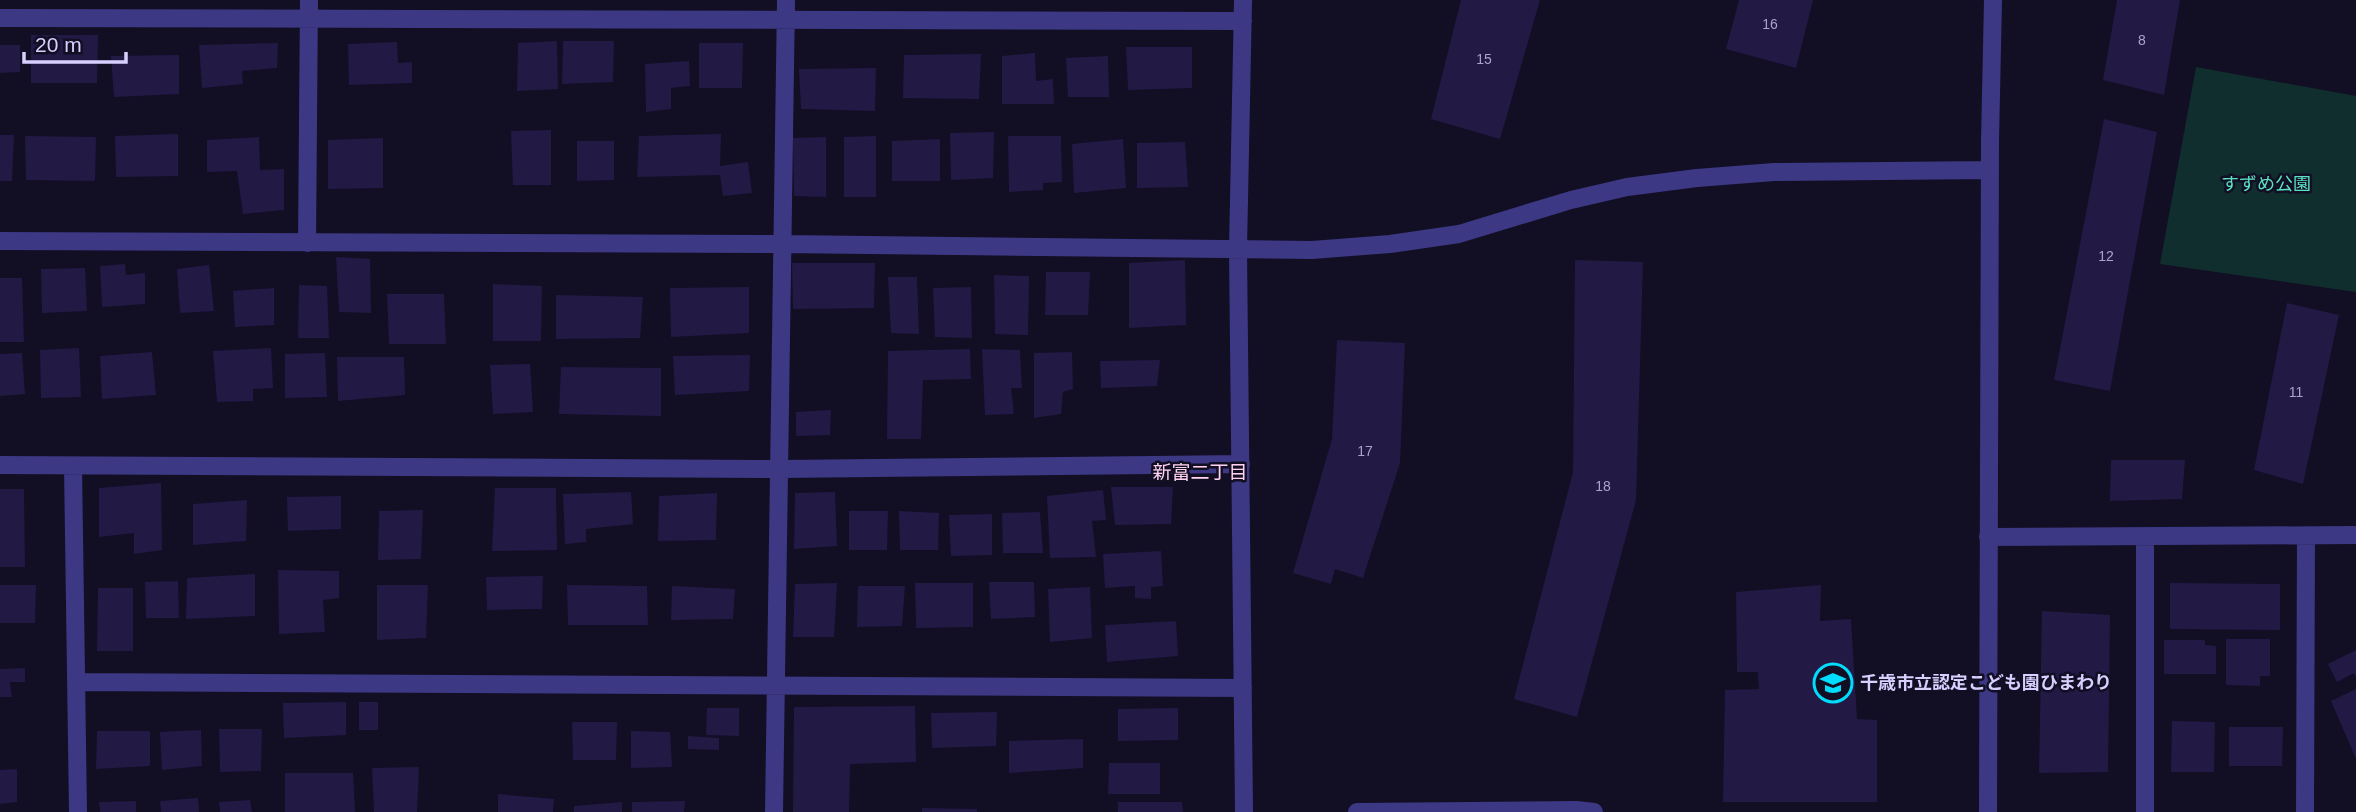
<svg xmlns="http://www.w3.org/2000/svg" width="2356" height="812" font-family="Helvetica,'Noto Sans JP',sans-serif">
  <rect width="100%" height="100%" fill="#120e24"/>
  <path fill="#102e2d" d="M2196,67L2356,96V292L2160,264Z"/>
  <path fill="#231945" d="M1461,0H1540L1500,139L1431,119Z
    M1739,0H1813L1796,68L1726,49Z
    M2117,0H2180L2164,95L2103,80Z
    M31,35H98L97,83H31Z
    M557,41L558,89L517,91L518,43Z
    M563,41H614L613,82L562,84Z
    M397,42L398,63L412,62V83L349,85L348,44Z
    M278,43L277,68L242,71L243,84L202,88L199,45Z
    M699,43H743L742,88H699Z
    M0,45H20V72L0,73Z
    M1126,47H1192V88L1128,90Z
    M1035,53L1036,81L1053,79L1054,104H1002V56Z
    M981,54L979,99L903,98L904,55Z
    M179,55V94L114,97L111,56Z
    M1108,56L1109,97H1068L1066,58Z
    M689,61L690,86L671,88V109L646,112L645,64Z
    M876,68L875,111L801,109L799,69Z
    M2104,119L2157,132L2110,391L2054,380Z
    M551,130V185H513L511,131Z
    M994,132L993,178L951,180L950,133Z
    M178,134V176L116,177L115,136Z
    M721,134L720,166L748,162L752,193L723,196L720,175L637,177L639,136Z
    M0,135H14L12,181H0Z
    M25,136L96,137L95,181L26,180Z
    M876,136V197H844V137Z
    M1008,136H1061L1062,182L1043,183V190L1009,192Z
    M259,137L260,170L284,169V210L243,214L237,171L207,172V140Z
    M826,137V197L794,196L793,138Z
    M383,138V188L328,189V140Z
    M940,139V181H892V141Z
    M1123,139L1126,188L1074,193L1072,144Z
    M577,141H614V180L577,181Z
    M1185,142L1188,187L1137,188V143Z
    M336,257L370,259L371,313L339,312Z
    M1185,260L1186,325L1129,328V263Z
    M1575,260L1643,262L1636,500L1577,717L1514,699L1573,472Z
    M792,263H875L874,308L793,309Z
    M125,264L126,275L145,273V304L102,307L100,266Z
    M209,265L214,311L180,313L177,269Z
    M85,268L87,311L42,313L41,269Z
    M1046,272H1090L1088,315H1045Z
    M994,275L1029,276L1028,335L995,334Z
    M888,277H917L919,334L891,333Z
    M0,278H22L24,342H0Z
    M493,284L542,286L541,341H493Z
    M299,285L327,286L329,338H298Z
    M749,287V333L671,337L670,288Z
    M971,287L972,338L935,337L933,288Z
    M274,288V325L235,327L233,291Z
    M387,294H444L446,344H389Z
    M556,295L643,297L640,338L556,339Z
    M2287,303L2339,315L2303,484L2254,470Z
    M1337,340L1405,343L1400,463L1363,578L1335,569L1331,584L1293,573L1332,439Z
    M79,348L81,397L41,398L40,350Z
    M271,348L273,388L253,389V401L217,402L213,351Z
    M970,349L971,379L923,380L921,439H887L888,351Z
    M982,349L1020,350L1022,388H1011L1014,414L985,415Z
    M152,352L156,395L102,399L100,356Z
    M1072,352L1073,389L1063,392L1061,414L1034,418V353Z
    M22,353L25,394L0,396V354Z
    M325,353L327,397L285,398V354Z
    M750,355L749,391L675,395L673,356Z
    M337,357H404L405,395L338,401Z
    M1160,360L1157,386L1101,388L1100,361Z
    M530,364L533,412L493,414L490,365Z
    M561,367L661,368V416L559,414Z
    M831,410L830,435L796,436V412Z
    M2111,460H2185L2182,499L2110,501Z
    M161,483L162,550L134,554V533L99,537V488Z
    M1111,487H1173L1171,524L1115,525Z
    M495,488H556L557,550L492,551Z
    M0,489H24L25,567H0Z
    M1103,490L1106,520L1092,521L1096,557L1050,558L1047,496Z
    M631,492L633,524L586,529V542L565,544L563,494Z
    M835,492L837,546L794,549L795,493Z
    M717,493L716,540L658,541L659,496Z
    M341,496V529L288,531L287,497Z
    M247,500L246,541L193,545V504Z
    M423,510L421,559L378,560L379,511Z
    M849,511H888L887,550H849Z
    M899,511L939,513L938,550H900Z
    M1040,512L1043,553H1003L1002,513Z
    M992,514V555L951,556L949,515Z
    M1161,551L1163,586L1151,587V599L1135,598V586L1105,588L1103,554Z
    M278,570L339,571V598L323,600L325,632L279,634Z
    M255,574V616L186,619L187,578Z
    M543,576L542,609L487,610L486,577Z
    M178,581L179,618H146L145,582Z
    M989,582H1034L1035,617L991,619Z
    M837,583L834,637H793L795,584Z
    M915,583H973V627L916,628Z
    M2170,583L2280,584V630L2170,629Z
    M0,585H36L35,623H0Z
    M377,585H428L426,638L377,640Z
    M567,585L647,586L648,625H568Z
    M1821,585L1820,621L1851,619L1857,719L1877,720V802H1723L1725,690L1759,689L1758,672H1737L1736,592Z
    M672,586L735,589L733,619L671,620Z
    M858,586H905L902,626L857,627Z
    M1090,587L1092,638L1050,642L1048,589Z
    M98,588H133V651H97Z
    M2042,611L2110,615L2108,772L2039,773Z
    M1176,621L1178,656L1107,662L1105,625Z
    M2226,639H2270V676H2260V686L2226,685Z
    M2164,640H2205V645L2216,646V674H2164Z
    M2356,650V677L2354,673L2337,682L2328,664Z
    M25,668V682H10L12,697H0V669Z
    M2356,689V759L2331,701Z
    M346,702V735L284,738L283,703Z
    M359,702H378V730H359Z
    M915,706L916,762L850,764L849,812H793L794,707Z
    M707,708H739V736L706,735Z
    M1178,708V740L1118,741V709Z
    M997,712L996,746L932,748L931,713Z
    M2172,721L2215,722L2214,772H2171Z
    M572,722H617L616,760H573Z
    M2229,727H2283L2282,766H2229Z
    M219,729H262L261,771L220,772Z
    M201,730L202,766L162,770L160,732Z
    M97,731H150V766L96,769Z
    M631,731L670,732L672,767L631,768Z
    M688,736L719,738V750L688,749Z
    M1083,739V768L1009,773V741Z
    M1109,763H1160V794H1108Z
    M419,767L417,812H374L372,768Z
    M17,769V802L0,804V770Z
    M285,773H353L355,812H285Z
    M498,794L554,799L553,812H498Z
    M198,798L199,812H161L160,801Z
    M250,800L252,812H220L219,802Z
    M136,801V812H100L99,802Z
    M685,801L684,812H632V802Z
    M622,802V812H574V806Z
    M1118,802H1182L1183,812H1118Z
    M922,808L977,809V812H922Z"/>
  <g fill="none" stroke-linecap="round" stroke-linejoin="round">
    <path stroke="#3c3884" stroke-width="18" d="M1243,0L1238,250L1244,812
      M0,18L1243,21
      M0,241L784,244L1312,250L1390,244L1459,234L1571,200L1627,187L1697,178L1774,172L1990,170
      M307,243L309,0
      M0,465L780,469L1241,464
      M73,466L78,812
      M1988,537L2356,535
      M76,682L1243,688
      M774,812L786,0
      M1357,812L1576,810L1594,812
      M1988,812L1990,141L1993,0
      M2145,812V537
      M2305,812L2306,536"/>
  </g>
  <defs>
    <symbol id="school-ring" viewBox="-11 -11 22 22"><circle r="9.5" fill="#120e24" stroke="#00dcfb" stroke-width="1.5"/><path d="M0-5L7-2L0 1L-7-2ZM-4 1L0 2.5L4 1V4Q0 6-4 4Z" fill="#00dcfb"/></symbol>
  </defs>
  <g fill-rule="evenodd">
    <use href="#school-ring" x="1811" y="661" width="44" height="44"/>
  </g>
  <g text-anchor="middle" stroke-width="5" stroke-linejoin="round" paint-order="stroke">
    <g font-size="14" fill="#aaa2d0">
      <text x="1770" y="29">16</text>
      <text x="2142" y="45">8</text>
      <text x="1484" y="64">15</text>
      <text x="2106" y="261">12</text>
      <text x="2296" y="397">11</text>
      <text x="1365" y="456">17</text>
      <text x="1603" y="491">18</text>
    </g>
    <g font-size="18" fill="#5ae2c3" stroke="#120e24">
      <text x="2266" y="190">すずめ公園</text>
    </g>
    <g font-size="18" font-weight="bold" fill="#d7d0ff" stroke="#120e24" text-anchor="start">
      <text x="1860" y="689">千歳市立認定こども園ひまわり</text>
    </g>
    <g font-size="19" fill="#ffd2ee" stroke="#120e24">
      <text x="1200" y="479">新富二丁目</text>
    </g>
  </g>
  <path d="M24 52v10h102v-10" fill="none" stroke="#d7d0ff" stroke-width="3.5"/>
  <text x="35" y="52" font-size="21" fill="#d7d0ff" stroke="#120e24" stroke-width="5" paint-order="stroke">20 m</text>
</svg>
